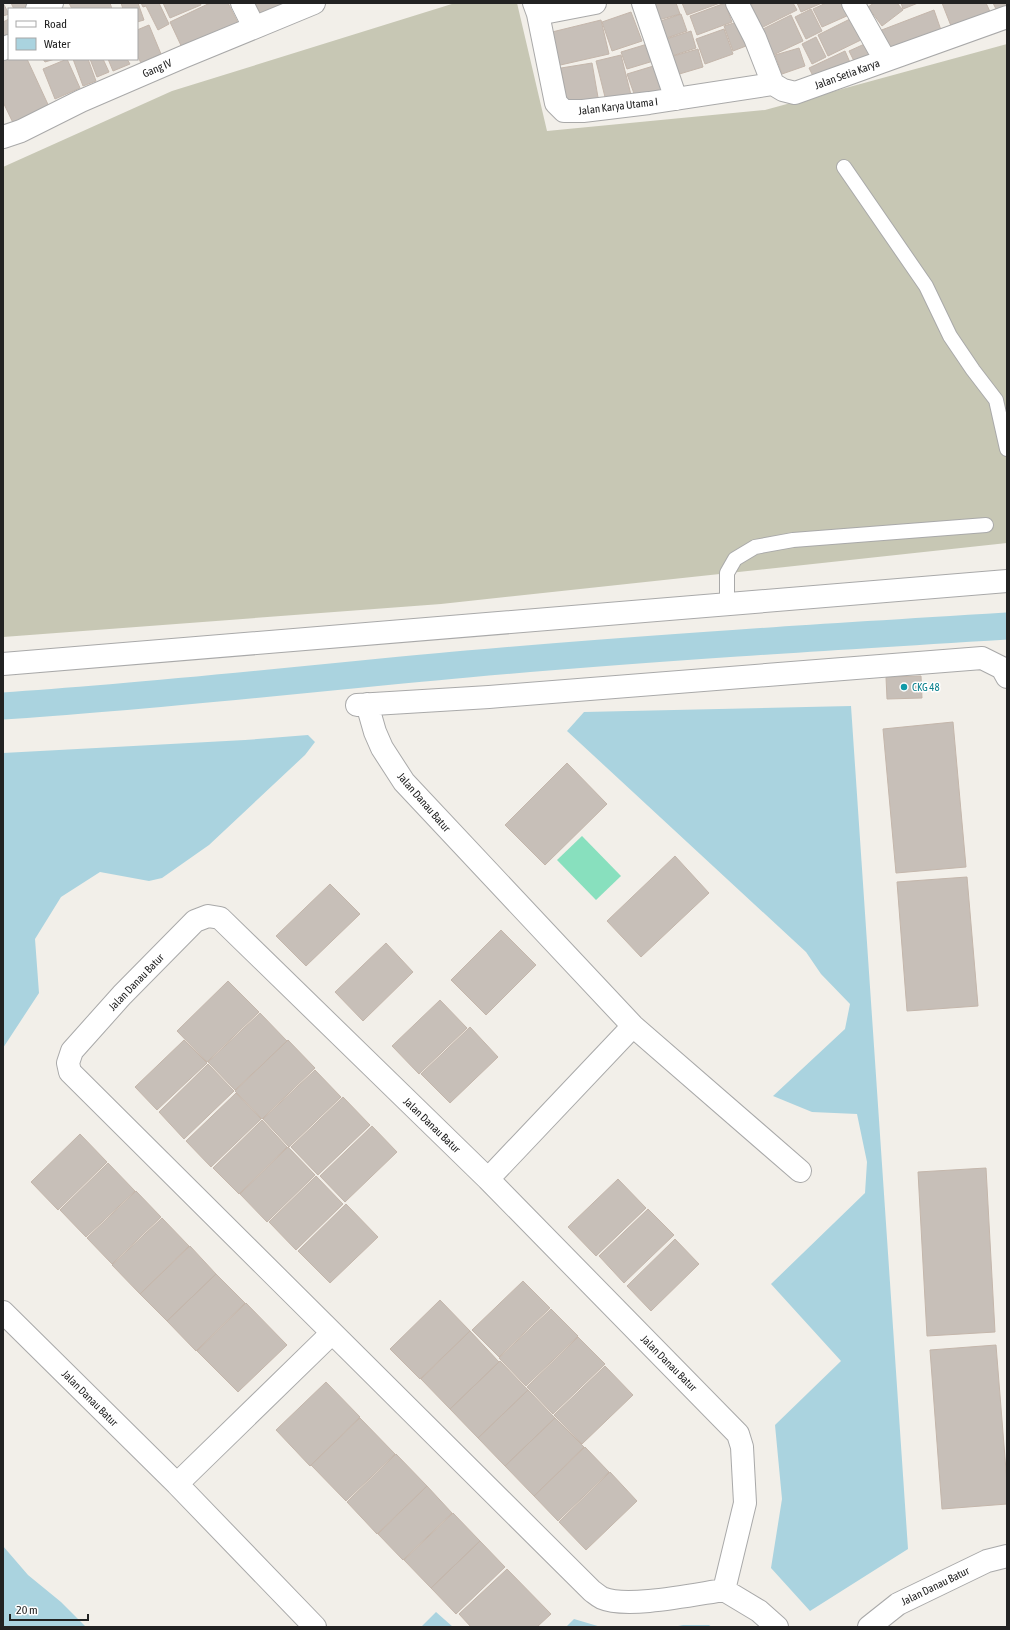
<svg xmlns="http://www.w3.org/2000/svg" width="1010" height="1630" font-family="'Asap Condensed',sans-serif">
  <rect width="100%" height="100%" fill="#f2efe9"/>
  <path fill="#c7c7b4" d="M455,3H517L547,131L765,110L1007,44V543L441,604L3,637V167L172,91Z"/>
  <path fill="#88e0be" d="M582,836L621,876L596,900L557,860Z"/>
  <path fill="#aad3df" d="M851,706L908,1549L810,1611L771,1568L782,1499L775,1425L841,1361L771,1284L865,1193L867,1162L857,1114L812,1112L773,1096L845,1029L850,1004L821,974L806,952L567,731L584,712Z
    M308,735L315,742L305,755L209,845L162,878L149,881L100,872L61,897L35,939L39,993L3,1048V753L245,740Z
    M3,1546L28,1575L61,1602L86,1627H3Z
    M436,1612L453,1627H421Z
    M574,1619L601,1627H566Z
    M683,1625H709L712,1627H673Z"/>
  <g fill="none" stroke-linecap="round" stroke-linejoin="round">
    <path stroke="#aad3df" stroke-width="27" d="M3,706C158,696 312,678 467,664C647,648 827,637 1007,626"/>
  </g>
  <path fill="#c7bfb8" stroke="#c4b6ab" d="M3,3L9,14L3,16Z
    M11,3H34L20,9H14Z
    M69,3H110L112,9H72Z
    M121,3H138L144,20L137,22V9H123Z
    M141,3H159L169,24L158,30L146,6L143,7Z
    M163,3H200L201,5L170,18Z
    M210,3H228L241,29L185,54L170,22Z
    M255,3H288L262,17Z
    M650,3H676L680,14L655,21Z
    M682,3H720L687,15Z
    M725,3L732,22L697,35L690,16Z
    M754,3H793L797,10L757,30L745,8Z
    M797,3H822L801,12Z
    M826,3H843L849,15L822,27L813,9Z
    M874,3H897L903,10L882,26L868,7Z
    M901,3H918L903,9Z
    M942,3H986L992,16L953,31Z
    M993,3H1007V9L998,13Z
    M811,9L822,31L806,39L795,17Z
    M934,10L942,33L888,53L879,31Z
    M631,12L642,41L612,51L602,22Z
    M681,14L687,31L661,40L655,23Z
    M791,15L803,41L773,55L761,30Z
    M854,17L865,38L828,56L818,35Z
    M9,19V41L3,44V22Z
    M601,20L609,54L556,66L548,33Z
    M737,22L746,46L733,51L724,26Z
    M149,25L161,54L141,63L137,55V30Z
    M724,29L733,54L705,64L696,39Z
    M691,31L696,48L669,57L663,40Z
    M816,37L826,57L812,64L802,44Z
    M654,42L660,59L627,69L621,52Z
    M869,42L876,58L857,67L849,51Z
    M799,48L805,66L782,74L775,55Z
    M698,49L703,67L676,75L670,57Z
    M845,51L852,67L816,82L809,68Z
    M621,55L632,99L607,105L596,61Z
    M9,59H27L51,111L15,127L3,102V61Z
    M43,59H55L45,62Z
    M67,59L80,88L55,99L43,69Z
    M73,59H88L96,81L83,86Z
    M90,59H103L109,72L97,77Z
    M108,59H127L130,64L113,71Z
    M592,63L599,103L568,109L561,68Z
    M660,64L669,92L637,102L627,74Z
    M921,676L922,698L887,699L886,677Z
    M953,722L966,867L896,873L883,729Z
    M567,763L607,804L545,865L505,825Z
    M675,856L709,893L641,957L607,921Z
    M967,877L978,1006L907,1011L897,882Z
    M330,884L360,914L306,966L276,936Z
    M501,930L536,965L486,1015L451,980Z
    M386,943L413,972L363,1021L335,992Z
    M228,981L259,1012L207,1062L177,1031Z
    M440,1000L467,1028L419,1074L392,1046Z
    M260,1013L287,1041L235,1090L208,1062Z
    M470,1027L498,1057L450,1103L421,1074Z
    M184,1040L207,1063L157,1110L135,1087Z
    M288,1040L315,1068L262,1119L235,1091Z
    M208,1064L234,1091L184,1139L159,1112Z
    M315,1070L341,1097L289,1147L263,1119Z
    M236,1093L261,1119L211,1167L186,1141Z
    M343,1097L370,1125L318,1175L291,1147Z
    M262,1120L287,1147L239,1194L213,1168Z
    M372,1126L397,1152L345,1202L320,1176Z
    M80,1134L107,1162L58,1210L31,1182Z
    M288,1147L315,1175L267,1222L240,1194Z
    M108,1163L135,1191L86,1237L60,1210Z
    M986,1168L995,1332L927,1336L918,1172Z
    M316,1176L343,1204L296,1250L269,1222Z
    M618,1179L646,1208L596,1256L568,1227Z
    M136,1191L161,1217L112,1264L87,1238Z
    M346,1204L378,1237L330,1283L298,1251Z
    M648,1209L674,1235L624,1283L599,1256Z
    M162,1218L189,1246L140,1294L112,1265Z
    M675,1239L699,1264L651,1311L627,1286Z
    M190,1246L216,1274L167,1321L140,1294Z
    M216,1274L245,1303L196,1351L167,1321Z
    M523,1281L550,1308L499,1357L472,1330Z
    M440,1300L470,1331L420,1379L390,1349Z
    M246,1303L287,1345L238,1392L197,1351Z
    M551,1309L578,1336L526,1386L499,1358Z
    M470,1331L499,1362L450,1409L421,1379Z
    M578,1337L605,1364L553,1414L527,1387Z
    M996,1345L1007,1483V1504L942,1509L930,1350Z
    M500,1361L528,1390L478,1438L450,1409Z
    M605,1366L633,1395L582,1444L554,1415Z
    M326,1382L360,1417L310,1466L276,1430Z
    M528,1390L555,1418L505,1466L478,1438Z
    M360,1418L395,1454L346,1501L311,1465Z
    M555,1418L584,1447L534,1496L505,1466Z
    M585,1447L609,1472L558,1521L534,1496Z
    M396,1454L427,1486L377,1534L347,1502Z
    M610,1472L637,1501L586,1550L559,1522Z
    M427,1486L452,1513L403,1560L378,1534Z
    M453,1513L480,1541L431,1588L404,1560Z
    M480,1541L505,1567L456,1614L431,1588Z
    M507,1569L551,1614L537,1627H471L459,1614Z"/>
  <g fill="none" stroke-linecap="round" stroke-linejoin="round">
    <defs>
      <path id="lane" d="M844,167L926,286L950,336L973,370L996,400L1007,449
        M727,604V573L735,559L755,547L793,540L986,525"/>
      <path id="street" d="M242,3L254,27
        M534,3L538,14L556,103L564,111H583L649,103L773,84
        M643,3L676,99
        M737,3L755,38L773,84L783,90L795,93L1007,17
        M853,3L885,60
        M37,9L52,3
        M538,14L595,3
        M3,49L9,46
        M3,137L21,131L81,101L183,57L314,3
        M3,664L1007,581
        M367,704L375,732L382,748L404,782L633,1026L800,1171
        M357,705L489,697L982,658L1002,668L1007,677
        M488,1179L633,1026
        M3,1312L177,1484L315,1627
        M177,1484L332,1333
        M724,1590L745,1503L742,1447L738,1434L488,1179L220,918L208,916L195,921L122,995L72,1051L68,1063L70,1072L592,1591C595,1593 598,1596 602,1598C627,1609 696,1594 724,1590L759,1611L777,1627
        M869,1627L898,1604L987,1561L1007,1556"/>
    </defs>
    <use href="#lane" stroke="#a9a9a9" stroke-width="16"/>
    <use href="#street" stroke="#a9a9a9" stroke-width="24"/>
    <use href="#lane" stroke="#fff" stroke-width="14"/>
    <use href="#street" stroke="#fff" stroke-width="22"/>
  </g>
  <circle fill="#0f9aa8" stroke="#fff" stroke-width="1.5" cx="904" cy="687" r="4"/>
  <g text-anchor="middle" stroke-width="3" stroke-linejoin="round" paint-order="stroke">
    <g font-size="11" fill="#222" stroke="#fff">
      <text transform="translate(157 68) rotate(-23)" y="4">Gang IV</text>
      <text transform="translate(847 74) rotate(-20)" y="4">Jalan Setia Karya</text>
      <text transform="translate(618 106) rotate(-7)" y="4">Jalan Karya Utama I</text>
      <text transform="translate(424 802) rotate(49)" y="4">Jalan Danau Batur</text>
      <text transform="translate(136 982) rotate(-46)" y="4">Jalan Danau Batur</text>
      <text transform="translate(432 1125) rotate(44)" y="4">Jalan Danau Batur</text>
      <text transform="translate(669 1363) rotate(45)" y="4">Jalan Danau Batur</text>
      <text transform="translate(90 1398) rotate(45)" y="4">Jalan Danau Batur</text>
      <text transform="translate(935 1586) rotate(-26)" y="4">Jalan Danau Batur</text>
    </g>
    <g font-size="11" fill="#0d838f" stroke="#fff" text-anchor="start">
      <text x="912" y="691">CKG 48</text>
    </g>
  </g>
  <rect width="1010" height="1630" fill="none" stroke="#222222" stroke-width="8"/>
  <rect x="8" y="8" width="130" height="52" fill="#ffffff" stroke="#a7a7a7"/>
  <rect x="16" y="21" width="20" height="6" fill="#ffffff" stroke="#a7a7a7"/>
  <text x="44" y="28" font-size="12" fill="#222222">Road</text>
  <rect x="16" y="38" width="20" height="12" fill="#aad3df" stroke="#a7a7a7"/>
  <text x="44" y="48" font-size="12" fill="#222222">Water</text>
  <path d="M10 1614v6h78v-6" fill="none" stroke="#222222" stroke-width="2"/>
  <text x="16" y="1614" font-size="12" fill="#222222" stroke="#ffffff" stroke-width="3" paint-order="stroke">20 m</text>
</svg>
